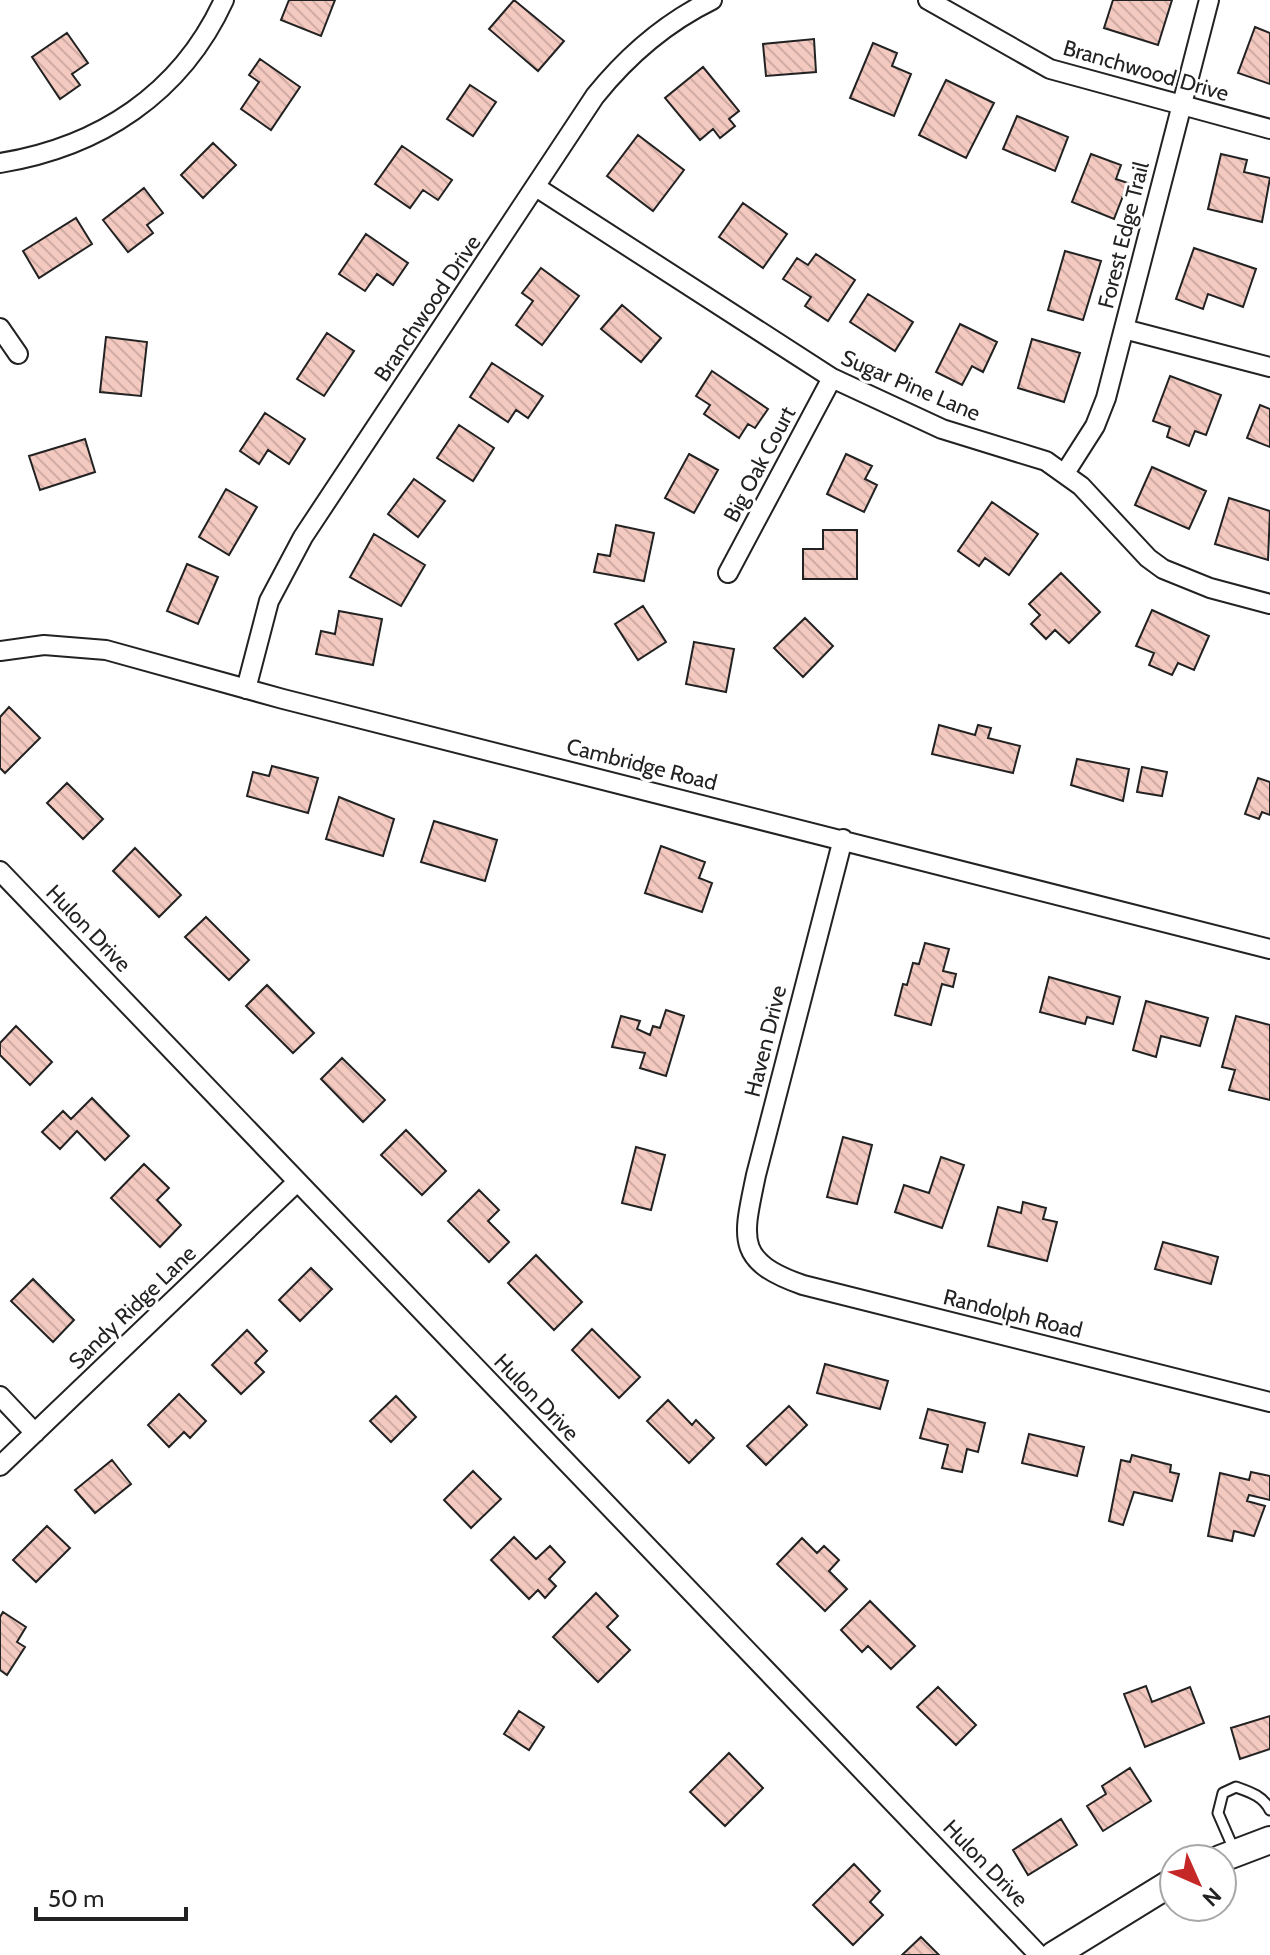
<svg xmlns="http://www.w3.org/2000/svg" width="1270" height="1955" font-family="Cabin,sans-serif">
  <defs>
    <pattern id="building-back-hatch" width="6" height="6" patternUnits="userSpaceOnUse" patternTransform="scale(2)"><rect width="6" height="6" fill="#f3c9c0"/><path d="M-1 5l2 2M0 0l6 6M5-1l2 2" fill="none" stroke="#d0aca5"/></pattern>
  </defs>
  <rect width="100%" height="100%" fill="#fff"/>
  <path fill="url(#building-back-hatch)" stroke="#222" stroke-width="2" d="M289,0H335L321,36L281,20Z
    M514,0L564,41L538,71L489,29Z
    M1113,0H1172L1158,45L1104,28Z
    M1255,27L1270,33V84L1238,73Z
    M67,33L88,63L72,74L80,85L60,99L32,57Z
    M814,39L816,72L766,76L763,44Z
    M873,43L897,53L892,66L911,74L894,116L850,98Z
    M260,59L300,87L271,130L241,109L259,82L249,75Z
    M703,67L739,111L729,119L735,126L720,138L713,129L700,140L665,98Z
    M946,80L994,103L966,158L919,135Z
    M470,85L496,102L473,136L447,119Z
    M1017,116L1068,137L1055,171L1003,149Z
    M638,135L684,170L653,211L607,176Z
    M213,143L236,165L203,198L181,175Z
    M402,146L452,180L438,200L423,190L410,208L375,184Z
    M1091,154L1121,165L1116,179L1128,183L1114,219L1072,202Z
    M1221,154L1247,160L1244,172L1270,178L1262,222L1208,209Z
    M144,188L163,213L147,225L153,233L128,252L103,220Z
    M743,203L787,234L763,268L719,237Z
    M76,218L92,244L39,278L23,251Z
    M366,234L408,263L393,285L377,274L365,291L339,274Z
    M1194,248L1256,269L1243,307L1208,294L1203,309L1176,299Z
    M1065,251L1101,261L1083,320L1048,310Z
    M816,254L855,280L828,321L805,306L811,297L783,279L797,258L808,265Z
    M541,268L579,296L542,345L516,325L533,301L522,293Z
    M868,294L913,322L895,351L850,322Z
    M622,305L661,338L641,362L601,329Z
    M960,324L997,342L983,372L972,366L962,385L936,372Z
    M327,333L354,351L324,396L297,379Z
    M106,337L147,342L141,396L100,392Z
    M1032,339L1080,353L1064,402L1018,388Z
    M492,363L543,396L528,418L516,410L508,422L470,397Z
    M712,371L768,409L755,428L748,424L739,438L704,414L710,405L696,396Z
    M1170,376L1221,395L1206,435L1195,431L1189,446L1167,437L1170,427L1153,421Z
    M1260,405L1270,409V447L1247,438Z
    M265,413L305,439L289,464L268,450L259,464L240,451Z
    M459,425L494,448L473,481L437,458Z
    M85,439L95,472L40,490L29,456Z
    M689,454L718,470L694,513L665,498Z
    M846,454L872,466L865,479L877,485L864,512L827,494Z
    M1152,467L1206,491L1189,529L1135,505Z
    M414,479L445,501L418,537L388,514Z
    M226,489L257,507L229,555L199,537Z
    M1229,498L1270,511L1268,560L1215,544Z
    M992,502L1038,534L1009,575L985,558L979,566L958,551Z
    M616,525L654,533L644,581L594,572L598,554L610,556Z
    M823,530H857V579H803V549H823Z
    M374,534L425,565L401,606L350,577Z
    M187,564L218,577L198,624L167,611Z
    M1061,573L1100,612L1069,643L1055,630L1046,639L1031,624L1040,615L1029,604Z
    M643,606L666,642L638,660L615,624Z
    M1152,610L1209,636L1194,670L1178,663L1172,675L1149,665L1154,653L1136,646Z
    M339,611L382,619L373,665L316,654L321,631L335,634Z
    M805,618L833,646L803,677L774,648Z
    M694,642L734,649L726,692L686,684Z
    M9,707L40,738L5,773L0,768V717Z
    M939,725L975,735L978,725L991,728L988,738L1020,746L1013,773L932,754Z
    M1077,759L1129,769L1123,801L1071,785Z
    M272,766L318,778L308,813L247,796L253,772L269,776Z
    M1142,767L1167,772L1162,796L1137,792Z
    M1258,778L1270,782V815L1262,812L1259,819L1245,814Z
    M67,783L103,819L83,839L47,803Z
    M339,797L394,819L383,856L326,839Z
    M434,821L497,840L485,881L421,862Z
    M661,846L705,862L699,878L712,883L702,912L645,893Z
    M135,848L181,895L159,917L113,871Z
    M206,917L249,960L229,980L185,937Z
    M925,943L949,949L943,971L956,974L953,987L942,984L931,1025L895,1015L903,984L907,985L913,963L919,964Z
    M1049,977L1120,997L1113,1024L1087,1017L1085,1024L1040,1012Z
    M267,985L314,1033L293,1053L246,1006Z
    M1146,1001L1208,1018L1200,1046L1161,1036L1156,1057L1133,1050Z
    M666,1010L684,1016L666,1076L640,1068L645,1053L612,1047L621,1016L640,1021L637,1029L650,1035L653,1026L660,1028Z
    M1236,1016L1270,1025V1100L1229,1090L1235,1070L1222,1067Z
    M16,1026L52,1062L30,1085L0,1055V1043Z
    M342,1058L385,1100L363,1122L321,1079Z
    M92,1098L129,1136L105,1160L77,1131L60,1149L42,1132L63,1111L71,1119Z
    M406,1130L446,1171L422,1195L381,1155Z
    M843,1137L872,1145L857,1204L827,1197Z
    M636,1147L665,1155L651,1210L622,1203Z
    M941,1157L964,1165L942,1228L895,1212L904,1185L929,1193Z
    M144,1164L169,1188L157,1200L181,1225L160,1247L111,1198Z
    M479,1190L499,1210L488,1221L509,1242L489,1262L448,1221Z
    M1023,1202L1046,1208L1043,1219L1057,1222L1047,1261L988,1246L998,1207L1021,1213Z
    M1163,1242L1218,1257L1211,1284L1155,1269Z
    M536,1255L582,1302L554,1330L508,1283Z
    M311,1268L332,1289L300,1321L279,1300Z
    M33,1279L74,1320L53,1342L11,1301Z
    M592,1329L640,1377L619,1398L572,1350Z
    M247,1330L267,1351L255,1363L264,1372L241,1394L212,1365Z
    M825,1364L888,1381L880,1409L817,1393Z
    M179,1394L206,1421L190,1438L184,1432L169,1447L148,1425Z
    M396,1396L416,1417L391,1442L370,1421Z
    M668,1400L692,1425L696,1420L714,1438L689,1463L647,1421Z
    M789,1406L807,1425L766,1465L747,1446Z
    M928,1409L985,1423L978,1452L967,1449L962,1472L942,1468L948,1445L920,1438Z
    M1029,1434L1084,1447L1077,1476L1022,1463Z
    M1132,1455L1171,1465L1170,1472L1179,1474L1172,1501L1134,1492L1123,1525L1109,1521L1121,1460L1130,1462Z
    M112,1460L131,1484L95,1513L75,1490Z
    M473,1471L501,1499L471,1528L444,1500Z
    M1251,1472L1270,1476V1500L1249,1495L1247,1501L1265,1506L1254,1536L1234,1531L1232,1541L1208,1536L1220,1473L1249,1480Z
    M47,1526L70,1548L36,1582L13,1560Z
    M514,1537L536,1559L550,1546L565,1562L549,1579L556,1586L545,1598L538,1590L529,1599L491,1560Z
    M802,1538L817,1553L824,1546L839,1560L829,1571L847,1589L825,1611L777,1564Z
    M596,1593L618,1616L607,1627L630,1650L598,1682L553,1637Z
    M870,1601L915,1646L891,1669L868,1646L862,1652L841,1630Z
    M3,1612L26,1627L17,1642L25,1647L7,1675L0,1670V1617Z
    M1146,1686L1152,1702L1190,1687L1204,1723L1145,1747L1124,1694Z
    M938,1687L976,1725L956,1745L917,1707Z
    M519,1711L544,1727L529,1750L504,1734Z
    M1270,1716V1749L1240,1759L1231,1728Z
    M729,1753L763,1788L725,1826L690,1792Z
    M1130,1768L1151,1801L1103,1831L1087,1806L1106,1794L1102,1786Z
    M1061,1819L1077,1845L1028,1875L1013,1850Z
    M854,1864L880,1891L870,1902L883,1915L853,1945L813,1905Z
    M921,1937L939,1955H902Z"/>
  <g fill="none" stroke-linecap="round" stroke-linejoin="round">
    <defs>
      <path id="lane" d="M1235,1852L1218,1813L1223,1793L1236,1787C1250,1792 1263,1796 1270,1810"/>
      <path id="street" d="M928,0L1050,69L1270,129
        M0,163C99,147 181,94 224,0
        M536,187L832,378L942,429L1046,461L1081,486L1148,558L1163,569L1210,588L1270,604
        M0,328L18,354
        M1124,329L1270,367
        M1065,473L1095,426L1106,398L1209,0
        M728,573L832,378
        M0,651L44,645L106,650L283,699L1270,949
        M246,689L269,601L303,537L595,96C628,55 665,23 712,0
        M843,839L756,1175C743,1238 734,1261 803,1285L1270,1402
        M0,871L1039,1955
        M0,1396L35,1433
        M0,1466L297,1182"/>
      <path id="secondary" d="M1220,1859L1270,1840
        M1054,1955L1174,1881"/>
    </defs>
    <use href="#lane" stroke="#222" stroke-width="13"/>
    <use href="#street" stroke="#222" stroke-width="22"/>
    <use href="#secondary" stroke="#222" stroke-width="30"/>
    <use href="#lane" stroke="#fff" stroke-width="9"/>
    <use href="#street" stroke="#fff" stroke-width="18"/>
    <use href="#secondary" stroke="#fff" stroke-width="26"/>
  </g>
  <g text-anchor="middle" stroke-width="6" stroke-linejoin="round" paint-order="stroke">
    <g font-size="22" fill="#222" stroke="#fff">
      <text transform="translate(1146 70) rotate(16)" y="8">Branchwood Drive</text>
      <text transform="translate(1123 235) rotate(-76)" y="8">Forest Edge Trail</text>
      <text transform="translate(427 308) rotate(-56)" y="8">Branchwood Drive</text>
      <text transform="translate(911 385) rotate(23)" y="8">Sugar Pine Lane</text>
      <text transform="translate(759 464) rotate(-62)" y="8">Big Oak Court</text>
      <text transform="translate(642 764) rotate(14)" y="8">Cambridge Road</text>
      <text transform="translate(89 928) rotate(46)" y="8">Hulon Drive</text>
      <text transform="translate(765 1041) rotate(-76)" y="8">Haven Drive</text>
      <text transform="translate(132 1307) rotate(-44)" y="8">Sandy Ridge Lane</text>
      <text transform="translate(1013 1313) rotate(14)" y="8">Randolph Road</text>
      <text transform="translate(537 1397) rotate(46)" y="8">Hulon Drive</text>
      <text transform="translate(986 1863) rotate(46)" y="8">Hulon Drive</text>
    </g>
  </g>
  <g transform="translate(1198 1883) rotate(135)"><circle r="38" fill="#ffffff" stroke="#a7a7a7" stroke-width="2"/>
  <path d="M0-6L14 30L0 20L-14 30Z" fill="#c62828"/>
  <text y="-12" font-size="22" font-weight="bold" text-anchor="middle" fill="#222222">N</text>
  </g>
  <path d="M36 1907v12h150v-12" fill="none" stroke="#222222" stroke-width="4"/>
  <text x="48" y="1907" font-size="24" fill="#222222" stroke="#ffffff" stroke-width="6" paint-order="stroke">50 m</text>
</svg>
